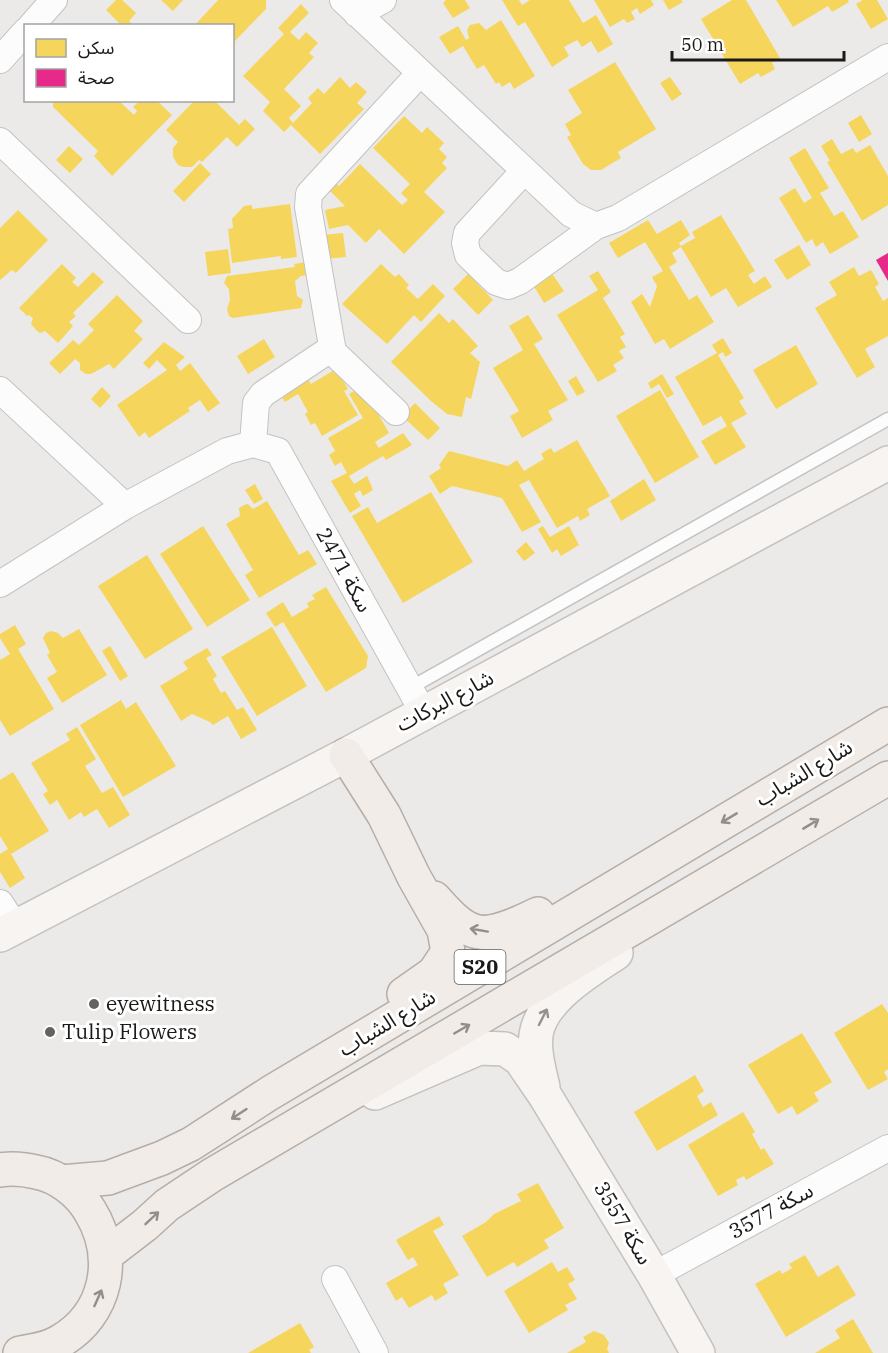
<svg xmlns="http://www.w3.org/2000/svg" width="888" height="1353" font-family="'IBM Plex Serif','Noto Sans Arabic',serif">
  <rect width="100%" height="100%" fill="#ebeae8"/>
  <path fill="#f6d55c" d="M116,0H122L136,13L129,21L133,26H122L106,10Z
    M161,0H183L173,11Z
    M218,0H266V9L232,44V26H194Z
    M446,0H465L470,8L453,18L443,3Z
    M502,0H519L522,5L530,0H569L583,23L596,15L613,44L598,53L591,41L582,47L577,40L564,47L569,56L552,67L525,22L518,26Z
    M594,0H651L654,5L640,14L637,8L631,12L635,19L627,23L624,19L610,27Z
    M663,0H681L683,2L669,10Z
    M732,0H746L780,58L772,63L775,69L761,77L758,73L740,84L701,19Z
    M776,0H848L849,2L832,12L828,6L793,27Z
    M863,0H877L888,19L871,29L856,4Z
    M301,4L309,13L290,32L299,40L306,32L318,43L309,53L314,57L284,89L301,106L289,118L293,123L312,103L308,98L318,88L324,94L340,77L350,88L356,82L367,92L357,103L364,109L320,154L291,125L284,132L263,111L270,102L243,76L284,34L278,28Z
    M501,20L535,76L514,89L510,82L502,87L499,82L496,84L484,65L477,69L463,46L450,54L439,37L458,26L466,40L469,38L467,30L470,25L479,23L486,30Z
    M615,62L656,129L618,152L621,158L601,170H591L583,164L567,137L571,135L565,124L582,113L568,90Z
    M670,77L682,94L672,101L660,83Z
    M53,100H118L134,115L137,111L133,107L140,100H156L172,115L112,176L94,156L98,151L53,107Z
    M195,100H217L216,102L239,125L245,119L255,129L237,147L227,137L202,162L199,160L192,167H183L178,165L173,157V148L178,142L166,130Z
    M861,115L872,134L859,142L848,123Z
    M404,116L422,133L427,127L444,143L439,149L447,157L442,163L447,168L424,192L445,212L404,254L379,229L366,243L348,225L329,229L325,210L345,206L325,186L332,179L339,186L360,164L402,205L408,200L401,193L410,184L373,148Z
    M832,139L841,154L853,148L856,153L870,145L888,176V205L862,221L827,162L830,161L821,146Z
    M69,146L83,159L70,173L56,160Z
    M805,148L829,188L820,193L834,216L843,211L859,237L830,254L823,242L816,247L812,239L806,243L779,198L795,188L804,203L812,198L789,158Z
    M200,163L211,174L184,202L173,191Z
    M290,204L297,257L281,259V256L232,263L228,229L233,228L232,219L244,206L252,205V209Z
    M18,210L48,240L16,273L12,270L0,280V228Z
    M721,215L755,271L748,275L754,284L765,276L772,287L738,307L726,288L711,297L681,247L672,253L677,262L669,267L689,300L697,295L714,322L670,349L664,339L655,344L631,302L642,294L650,307L657,286L652,277L663,271L645,242L618,258L609,243L648,220L657,234L681,220L690,235L679,243L681,246L695,238L692,232Z
    M343,233L346,257L325,259L322,235Z
    M799,245L811,265L787,280L774,260Z
    M228,249L231,273L208,276L205,252Z
    M307,262L308,275L301,276L295,281L297,296L303,300L301,308L233,318L229,316L227,309L230,300L229,289L224,283L227,276L295,267L294,264Z
    M62,264L76,278L72,282L78,287L93,272L104,282L73,313L76,316L69,322L73,326L58,343L45,331L40,333L37,331L31,324L33,318L29,315L27,316L19,308Z
    M381,264L395,277L399,274L409,285L406,288L418,299L433,284L445,296L421,322L414,315L387,344L342,304Z
    M854,267L859,276L871,270L879,284L875,287L883,301L888,298V336L865,349L875,367L857,378L815,308L837,295L829,282Z
    M598,271L611,292L603,298L625,334L620,337L626,347L619,351L624,358L613,365L617,371L598,382L557,315L598,290L589,276Z
    M551,272L564,291L544,303L532,283Z
    M468,274L493,300L478,315L453,289Z
    M117,295L143,321L134,331L143,339L114,369L109,364L91,374H86L80,370V363L75,359L60,374L49,363L73,340L79,345L94,330L88,324Z
    M439,313L449,323L453,319L478,346L470,353L480,362L471,399L466,397L462,417L447,414L431,401L391,362Z
    M528,315L543,339L534,344L568,400L548,411L553,420L522,438L510,416L519,411L493,368L523,350L509,326Z
    M723,338L732,353L725,357L723,352L718,355L744,398L739,401L747,414L731,423L746,447L715,465L701,441L727,426L721,416L703,426L675,377L717,353L712,345Z
    M264,339L275,357L248,374L237,356Z
    M164,342L185,357L176,365L180,371L190,363L220,403L208,412L200,400L188,408L190,411L149,438L145,432L139,437L117,405L167,370L157,360L149,369L143,363Z
    M796,345L818,384L776,409L753,370Z
    M336,369L348,389L344,391L358,415L322,436L315,423L311,425L305,414L308,412L298,394L285,402L280,394L307,378L311,384Z
    M662,374L674,394L667,398L659,384L651,389L648,383Z
    M576,376L585,392L577,396L568,381Z
    M102,387L111,396L100,408L91,399Z
    M359,388L376,410L389,433L375,442L379,448L403,433L412,445L386,460L383,456L349,476L354,484L367,476L373,490L363,496L360,490L354,494L361,506L350,513L331,481L347,473L341,462L335,466L329,455L335,451L328,438L363,418L349,394Z
    M660,390L699,457L655,483L616,416Z
    M415,403L440,428L428,440L402,416Z
    M577,440L610,496L587,509L590,515L580,521L578,516L557,528L529,480L519,485L541,522L522,532L502,498L452,486L440,494L429,476L441,468L439,465L449,451L508,466L517,460L524,471L544,459L541,454L547,450L551,448L554,453Z
    M644,479L656,500L621,521L610,501Z
    M255,484L263,499L254,504L245,490Z
    M431,492L473,562L403,603L352,516L368,507L377,523Z
    M267,501L299,555L308,550L317,564L259,598L245,575L253,570L226,524L240,516L239,508L244,505L248,504L253,509Z
    M203,526L250,600L207,627L160,554Z
    M543,526L550,537L569,526L579,545L561,556L557,549L552,553L538,529Z
    M526,542L535,553L524,561L516,551Z
    M147,555L193,629L145,659L98,586Z
    M326,587L368,656L366,668L326,692L283,622L275,627L266,613L283,602L292,617L309,607L307,603L315,599L312,595Z
    M15,625L26,644L18,649L54,709L10,736L0,720V660L10,654L0,638V634Z
    M272,627L307,686L257,716L221,657Z
    M79,629L107,675L62,703L47,678L57,672L47,655L50,653L43,638L46,633L51,631L58,633L63,638Z
    M110,646L128,676L120,681L102,651Z
    M207,648L212,655L206,658L217,676L213,679L221,693L225,691L237,710L243,707L257,730L241,739L228,716L213,725L210,722L192,714L181,721L160,686L188,669L183,662Z
    M121,700L126,709L136,702L176,766L123,797L80,725Z
    M77,727L96,759L85,766L102,793L113,787L130,815L109,828L97,809L84,817L81,812L69,820L57,800L50,805L43,794L48,791L31,763L70,740L66,734Z
    M13,772L49,831L11,854L25,878L10,888L0,872V854L8,849L0,836V780Z
    M882,1004L888,1013V1069L884,1072L888,1079L868,1090L834,1033Z
    M802,1033L832,1082L814,1093L819,1101L797,1115L792,1106L778,1114L748,1065Z
    M695,1075L704,1091L697,1096L703,1107L711,1102L718,1115L657,1151L634,1112Z
    M743,1112L755,1132L752,1134L761,1150L764,1148L774,1164L746,1180L744,1176L736,1180L738,1185L718,1196L688,1145Z
    M538,1183L564,1228L544,1240L549,1248L517,1267L514,1262L487,1277L462,1236L486,1222L494,1214L521,1201L517,1194Z
    M439,1216L444,1225L433,1231L459,1275L443,1284L448,1293L435,1301L432,1295L409,1308L402,1297L396,1301L386,1283L418,1265L413,1257L408,1260L396,1240Z
    M805,1255L818,1277L838,1265L856,1295L786,1337L755,1284L780,1270L782,1274L792,1268L789,1264Z
    M552,1262L558,1272L567,1267L575,1280L568,1284L577,1299L565,1305L568,1310L529,1333L504,1291Z
    M853,1319L873,1353H815L840,1338L835,1330Z
    M300,1323L314,1347L309,1350L311,1353H248Z
    M594,1331L604,1335L609,1343L607,1349L609,1353H567L586,1342L583,1337Z"/>
  <path fill="#e7298a" d="M888,253V281L876,260Z"/>
  <g fill="none" stroke-linecap="round" stroke-linejoin="round">
    <defs>
      <path id="lane" d="M410,688L888,419"/>
      <path id="street" d="M343,0L571,214L596,226L618,218L888,57
        M357,14L383,0
        M31,26L54,0
        M0,60L26,31
        M0,141L188,320
        M524,171L467,233L465,243L468,255L496,282L508,286L520,281L596,226
        M333,352L308,207L309,194L420,73
        M0,390L125,506
        M253,444L278,451L423,712
        M253,444L256,403L263,394L326,352H333L396,412
        M0,584L125,506L227,451L253,444
        M0,903L15,926
        M654,1275L888,1148
        M335,1279L375,1353"/>
      <path id="secondary" d="M0,935L346,755L888,463
        M543,1087C539,1070 534,1052 536,1035C541,999 588,972 616,953
        M375,1093L479,1048L505,1049L520,1059L544,1094L654,1275L698,1353"/>
      <path id="primary" d="M346,755L384,815L414,877L444,930L448,952L434,973L404,994
        M434,898C445,910 458,926 474,931C493,937 521,922 538,914
        M0,1170C12,1168 24,1169 36,1172C58,1176 79,1192 90,1211C118,1257 108,1314 59,1342C47,1349 34,1351 20,1353
        M61,1182L108,1178L162,1158L191,1144L270,1093L888,724
        M106,1255L145,1225L167,1205L212,1175L888,778"/>
    </defs>
    <use href="#lane" stroke="#c2c2c0" stroke-width="15"/>
    <use href="#street" stroke="#c2c2c0" stroke-width="28"/>
    <use href="#secondary" stroke="#c2c2c0" stroke-width="36"/>
    <use href="#primary" stroke="#b7ada5" stroke-width="36"/>
    <use href="#lane" stroke="#fcfcfc" stroke-width="12"/>
    <use href="#street" stroke="#fcfcfc" stroke-width="26"/>
    <use href="#secondary" stroke="#f7f4f1" stroke-width="33"/>
    <use href="#primary" stroke="#f1ece8" stroke-width="33"/>
  </g>
  <defs><path id="oneway-shaft" d="M-6 0H5M1.5-3L5.5 0L1.5 3" fill="none" stroke-width="1.6" stroke-linecap="round" stroke-linejoin="round" transform="scale(1.5)"/></defs>
  <g stroke="#918e8b">
    <use href="#oneway-shaft" transform="translate(729 818) rotate(149)"/>
    <use href="#oneway-shaft" transform="translate(811 824) rotate(-31)"/>
    <use href="#oneway-shaft" transform="translate(479 930) rotate(-170)"/>
    <use href="#oneway-shaft" transform="translate(462 1029) rotate(-30)"/>
    <use href="#oneway-shaft" transform="translate(239 1114) rotate(147)"/>
    <use href="#oneway-shaft" transform="translate(152 1218) rotate(-43)"/>
    <use href="#oneway-shaft" transform="translate(98 1298) rotate(-66)"/>
  </g>
  <use stroke="#949290" href="#oneway-shaft" transform="translate(543 1017) rotate(-63)"/>
  <g fill="#646361" stroke="#fff" stroke-width="2">
    <circle cx="94" cy="1004" r="6"/>
    <circle cx="50" cy="1032" r="6"/>
  </g>
  <g text-anchor="middle" stroke-width="6" stroke-linejoin="round" paint-order="stroke">
    <rect fill="#fff" stroke="#5f5f5e" stroke-width="1.5" x="454.5" y="950" width="51" height="34" rx="4.5"/>
    <g font-size="20" font-weight="bold" fill="#1b1a19">
      <text x="480" y="974">S20</text>
    </g>
    <g font-size="21" fill="#1b1a19" stroke="#fff">
      <text transform="translate(344 570) rotate(61)" y="7">سكة 2471</text>
      <text transform="translate(445 701) rotate(-28)" y="7">شارع البركات</text>
      <text transform="translate(804 773) rotate(-31)" y="7">شارع الشباب</text>
      <text transform="translate(387 1023) rotate(-31)" y="7">شارع الشباب</text>
      <text transform="translate(771 1211) rotate(-29)" y="7">سكة 3577</text>
      <text transform="translate(623 1223) rotate(59)" y="7">سكة 3557</text>
    </g>
    <g font-size="21" fill="#1b1a19" stroke="#fff" text-anchor="start">
      <text x="106" y="1011">eyewitness</text>
      <text x="62" y="1039">Tulip Flowers</text>
    </g>
  </g>
  <rect x="24" y="24" width="210" height="78" fill="#ffffff" stroke="#a4a3a3" stroke-width="1.5"/>
  <rect x="36" y="39" width="30" height="18" fill="#f6d55c" stroke="#a4a3a3" stroke-width="1.5"/>
  <text x="78" y="54" font-size="18" fill="#1b1a19">سكن</text>
  <rect x="36" y="69" width="30" height="18" fill="#e7298a" stroke="#a4a3a3" stroke-width="1.5"/>
  <text x="78" y="84" font-size="18" fill="#1b1a19">صحة</text>
  <path d="M672 51v9h172v-9" fill="none" stroke="#1b1a19" stroke-width="3"/>
  <text x="681" y="51" font-size="18" fill="#1b1a19" stroke="#ffffff" stroke-width="4.5" paint-order="stroke">50 m</text>
</svg>
